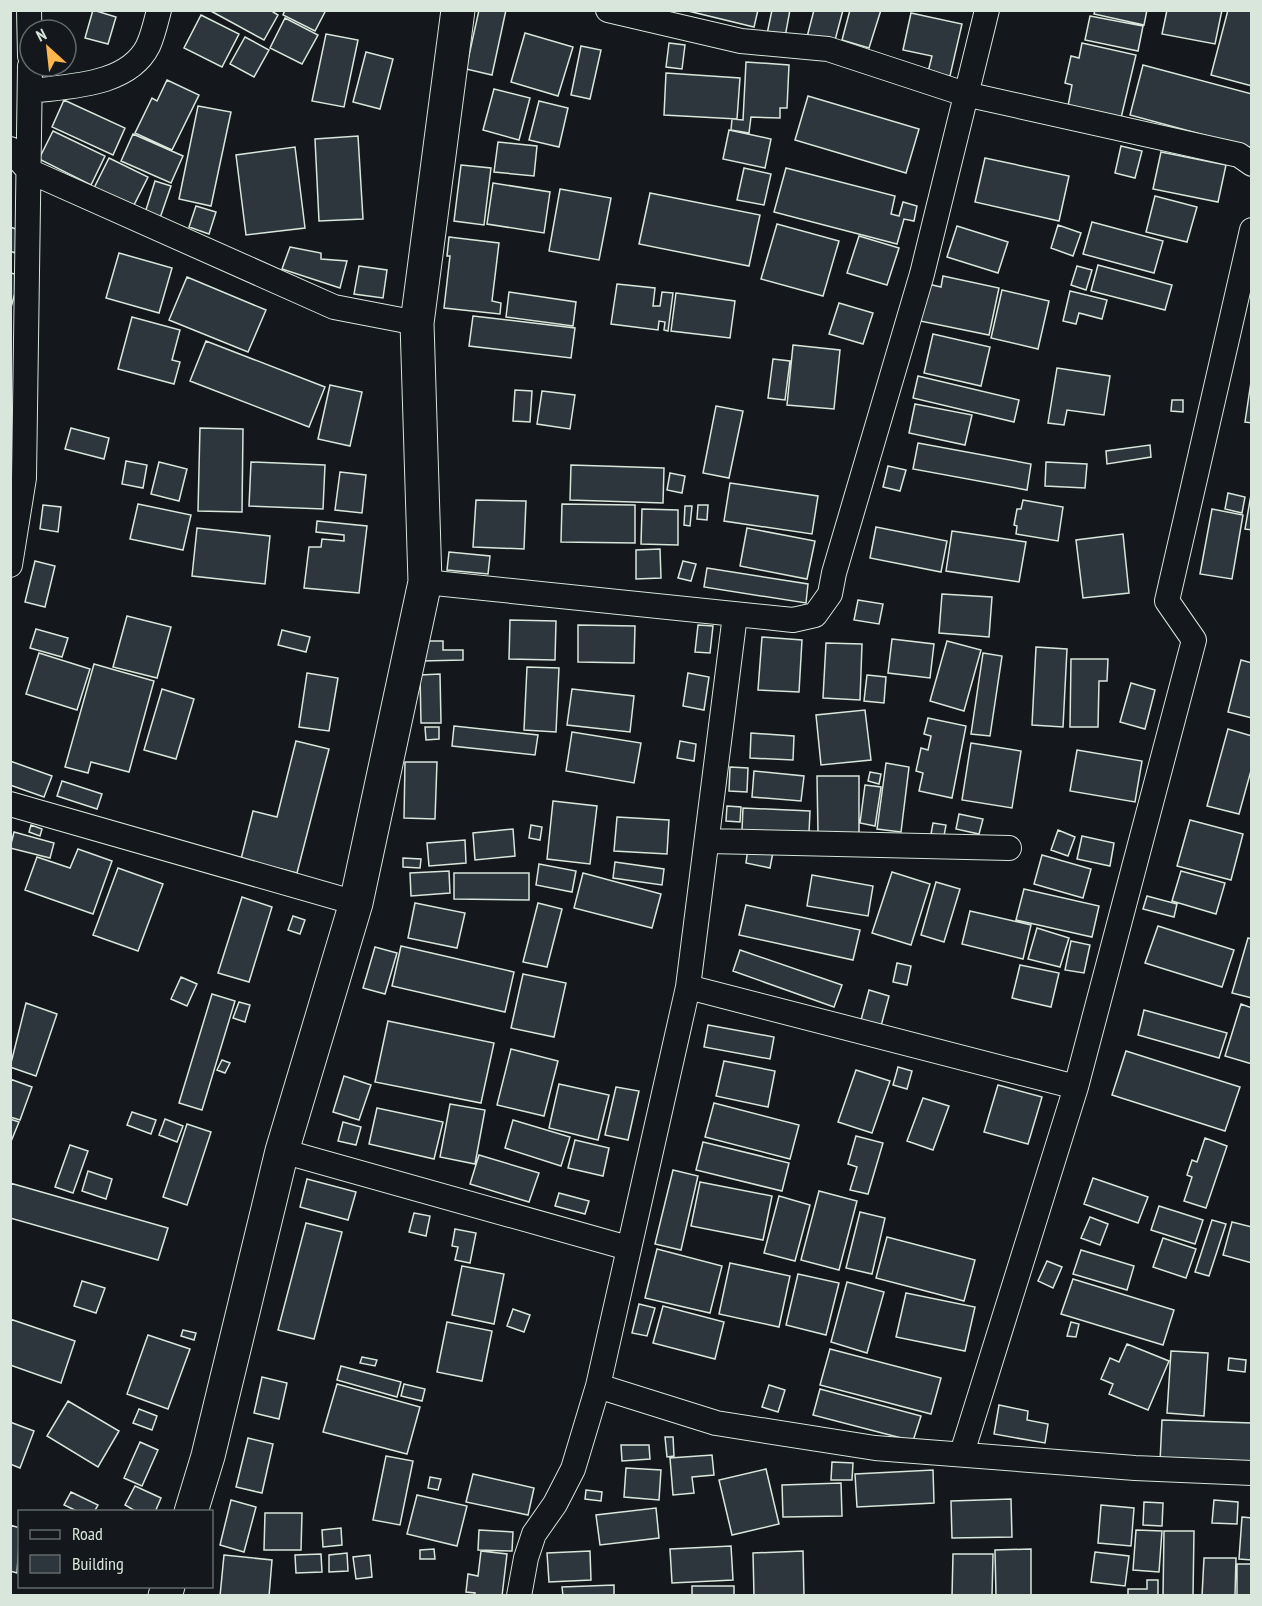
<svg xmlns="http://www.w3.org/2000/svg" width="1262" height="1606" font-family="'PT Sans Narrow',sans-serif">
  <rect width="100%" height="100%" fill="#14181c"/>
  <path fill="#2c363c" stroke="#d8e6dc" stroke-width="1.5" d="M93,10L116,17L108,44L85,38Z
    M209,10H270L278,15L264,40Z
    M285,10H326L315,31L283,15Z
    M479,10H506L492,75L466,69Z
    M684,10H758L754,27Z
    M772,10H790L785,37L767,34Z
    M814,10H843L834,44L807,37Z
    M850,10H881L869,48L842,40Z
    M1095,10H1147L1144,25L1094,14Z
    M1167,10H1222L1215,44L1162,34Z
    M1228,10H1252V86L1211,75Z
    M911,13L962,24L950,76L928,72L932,56L903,50Z
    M201,15L239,34L222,67L184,48Z
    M1090,16L1143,26L1138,51L1085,40Z
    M285,18L318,35L302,64L270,48Z
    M525,33L573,47L558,96L511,82Z
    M326,34L358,40L344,107L312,101Z
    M245,37L269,50L254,77L230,64Z
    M669,43L685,45L682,69L666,67Z
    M1082,43L1136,55L1121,118L1068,106L1072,85L1065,83L1071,56L1079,58Z
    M581,46L601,50L590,99L571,95Z
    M366,52L393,59L380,109L353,102Z
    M746,62L789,65L787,108H780V118L751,117L749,133L731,130L732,119L743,120Z
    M1143,65L1252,94V148L1130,115Z
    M666,73L740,78L737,119L664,115Z
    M167,80L199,95L172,150L135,133L152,98L157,101Z
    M494,89L530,98L519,140L483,130Z
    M808,96L919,129L906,173L795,140Z
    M64,100L125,128L113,155L52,127Z
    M539,101L568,108L559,147L529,140Z
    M198,106L231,112L211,206L179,199Z
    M729,130L771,139L765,168L723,159Z
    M53,131L105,156L91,185L39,159Z
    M133,134L183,156L171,183L121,161Z
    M358,136L363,219L319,221L315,139Z
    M498,142L537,146L534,176L494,172Z
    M1121,146L1142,151L1135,178L1115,173Z
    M295,147L305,228L246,235L236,155Z
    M1161,152L1226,165L1218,202L1153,189Z
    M109,158L148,177L133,207L94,188Z
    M985,158L1069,176L1059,221L975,202Z
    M461,165L491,168L484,225L454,221Z
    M744,168L771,174L764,205L737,200Z
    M786,168L895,196L891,214L899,216L903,202L917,206L914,221L904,219L897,244L774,212Z
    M155,181L171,186L160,218L145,213Z
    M493,183L550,192L544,233L487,224Z
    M560,189L611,198L599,260L549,251Z
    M650,193L760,215L749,266L639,244Z
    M1155,196L1197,207L1187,242L1146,232Z
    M196,206L216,212L209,234L189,227Z
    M1092,222L1163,241L1154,273L1083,254Z
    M777,224L839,241L823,296L761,279Z
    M1058,225L1081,233L1073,256L1051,248Z
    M957,226L1008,242L998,273L947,257Z
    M10,227L22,231L15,253L10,251Z
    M859,236L899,248L887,285L847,273Z
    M449,237L499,243L492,301L501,303L500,314L444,308L450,256H447Z
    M290,247L321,253V259L347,261L340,288L282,269Z
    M119,253L172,268L159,313L106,298Z
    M1098,265L1172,285L1165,310L1091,291Z
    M359,266L387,270L383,298L354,294Z
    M1077,266L1092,270L1086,290L1071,285Z
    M10,273L20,275L10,311Z
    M943,276L999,288L989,335L920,321L928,284L941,287Z
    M187,277L266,310L248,352L169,320Z
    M617,284L655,288L653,306H660L662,292L673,293L668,331L664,330L665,322L659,321L658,330L611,324Z
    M1002,290L1049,301L1038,349L991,338Z
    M1070,291L1107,300L1102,319L1079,313L1076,324L1063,321Z
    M509,292L576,302L573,326L506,317Z
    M676,293L735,301L730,338L671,331Z
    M839,303L873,313L863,344L829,334Z
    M473,316L575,328L571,358L469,346Z
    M132,317L180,330L172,360L180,362L174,384L118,369Z
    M933,334L990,347L981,386L924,373Z
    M206,341L325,387L309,427L190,381Z
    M793,345L840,350L834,409L787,405Z
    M773,359L790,361L785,400L768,398Z
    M1057,368L1110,376L1104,415L1067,410L1064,425L1048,423Z
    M918,376L1019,400L1014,422L913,398Z
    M1251,382H1252V423L1245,422Z
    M330,385L362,392L350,446L318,439Z
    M515,390L532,391L530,422L513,421Z
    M542,391L575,395L570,429L537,424Z
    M1172,400H1183V412L1171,411Z
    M915,404L972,415L965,445L909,433Z
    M716,406L743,411L729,478L703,473Z
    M71,428L109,438L104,459L65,449Z
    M200,428L243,429L242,512L198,511Z
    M918,443L1031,464L1027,490L913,469Z
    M1150,445L1151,457L1107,464L1106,451Z
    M126,461L147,465L143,488L122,484Z
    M159,462L187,469L179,501L151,494Z
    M251,462L325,465L323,509L249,506Z
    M1046,462L1087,464L1085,488L1045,486Z
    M571,465L664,468L663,503L570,500Z
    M888,466L906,470L900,491L883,487Z
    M340,472L366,475L362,513L335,510Z
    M670,473L685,476L682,493L667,490Z
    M730,483L818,496L812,534L724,521Z
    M1252,489V530L1245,529Z
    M1228,493L1245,497L1242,513L1225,509Z
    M476,500L526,501L524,549L473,547Z
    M1023,500L1063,507L1058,541L1016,534L1017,526L1014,525L1017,509H1021Z
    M138,504L191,515L183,550L130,539Z
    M562,504L635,505V543L561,542Z
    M43,505L61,507L58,532L40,529Z
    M698,505H708L707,520L697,519Z
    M685,506H692L690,526L684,525Z
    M642,509L678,510V545L641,544Z
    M1212,509L1243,515L1232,579L1200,574Z
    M317,521L367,526L359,593L304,588L309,547H321L322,539L344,541V535L316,532Z
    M876,527L947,541L941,572L870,558Z
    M197,528L270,536L265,584L192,576Z
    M747,528L815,541L807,579L740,566Z
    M952,531L1026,542L1019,582L946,571Z
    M1123,534L1129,593L1083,598L1076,540Z
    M660,549L661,578L636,579V550Z
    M449,552L490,556L488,574L447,570Z
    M35,561L55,566L45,607L25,602Z
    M683,561L696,564L691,581L678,578Z
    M707,568L808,584L806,603L704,587Z
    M942,594L992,597L989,637L939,633Z
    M858,600L883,604L879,624L854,620Z
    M127,616L171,627L157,678L113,667Z
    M510,620L556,621L555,660L509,659Z
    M578,625L635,626L634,663L578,662Z
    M698,625L713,626L710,653L695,652Z
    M36,629L68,638L62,657L30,648Z
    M282,630L310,637L306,652L278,645Z
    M762,637L802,640L799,692L758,690Z
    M892,639L934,644L930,678L888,673Z
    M422,641H443V650H463V660L422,661Z
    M947,641L981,650L964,711L930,701Z
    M826,643L862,644L860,700L823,698Z
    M1036,647L1067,649L1063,727L1032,725Z
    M39,653L90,669L77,710L26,694Z
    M983,653L1002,656L990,736L971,734Z
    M1071,659H1108L1107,681H1099L1098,727H1070Z
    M1241,660L1252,663V718L1228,712Z
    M94,664L154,681L129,772L91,762L88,773L65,767Z
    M527,667L559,668L556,732L524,730Z
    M307,673L338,678L329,731L299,727Z
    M688,673L709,677L704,710L683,706Z
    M440,674L441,723H421L420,675Z
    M867,675L886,677L884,703L864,701Z
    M1131,683L1155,690L1145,729L1120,722Z
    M162,689L194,699L176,759L144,750Z
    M572,689L634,696L630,732L567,725Z
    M865,710L871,760L821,765L816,715Z
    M928,718L966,726L952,798L919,791L923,773L916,771L921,748L928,750L931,736L924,734Z
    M454,726L538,735L535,755L452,746Z
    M425,727H439V739L426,740Z
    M1228,729L1252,736V767L1239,814L1207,806Z
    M572,732L641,743L634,783L566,771Z
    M751,733L794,736L793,760L750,758Z
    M296,741L329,749L297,873L241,859L253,811L277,817Z
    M680,741L696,744L694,761L677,758Z
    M971,743L1021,751L1012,808L962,800Z
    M1077,750L1142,761L1135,802L1070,791Z
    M10,761L52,776L44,797L10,785Z
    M405,762H437L435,819L404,818Z
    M886,763L909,767L901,832L877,829Z
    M730,767L748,768L747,792L729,791Z
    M754,771L804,776L801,801L752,797Z
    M870,772L881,774L879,784L868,781Z
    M817,776H859V833H818Z
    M62,781L102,794L97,809L57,796Z
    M865,785L881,787L875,826L860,823Z
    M553,801L597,806L590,864L547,859Z
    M727,806L741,807L740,822L726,821Z
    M743,808L810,811L809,833L742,830Z
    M959,814L983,819L979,834L956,829Z
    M617,817L669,820L667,854L614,851Z
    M1190,820L1243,834L1231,880L1177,866Z
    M933,823L946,825L944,836L931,834Z
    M31,825L42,829L40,836L29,832Z
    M531,825L542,827L540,840L529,838Z
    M513,829L515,856L475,860L473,833Z
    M1058,830L1075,837L1068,856L1051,850Z
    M14,832L54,843L50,858L10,848Z
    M1082,836L1114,843L1110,866L1077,859Z
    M465,840L466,863L429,866L427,843Z
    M748,848L773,852L770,868L746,863Z
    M78,849L112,861L93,914L25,890L37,857L70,868Z
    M1042,855L1091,869L1083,898L1034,884Z
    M403,858L421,859L420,868L403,867Z
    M615,862L664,869L662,885L613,878Z
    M539,864L576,871L572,892L536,885Z
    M118,868L163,884L138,951L93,935Z
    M449,871L450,893L411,896L410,873Z
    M1181,871L1225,883L1216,914L1172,901Z
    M892,872L930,884L911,945L872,933Z
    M454,873H529V900L454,899Z
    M583,873L661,894L652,928L574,908Z
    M812,875L873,886L868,916L807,906Z
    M936,882L960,889L944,942L921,935Z
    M1024,889L1099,906L1092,937L1016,920Z
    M1147,896L1177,904L1174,917L1143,909Z
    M242,897L272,907L249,982L218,973Z
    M415,903L465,913L457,948L408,938Z
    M538,903L562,909L547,967L523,962Z
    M746,905L860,930L853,960L739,935Z
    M970,911L1031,925L1023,959L962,944Z
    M293,916L305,920L300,934L288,930Z
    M1158,926L1234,950L1222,987L1145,963Z
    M1037,928L1069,938L1060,967L1028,959Z
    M1248,938L1252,939V998L1232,993Z
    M1071,941L1090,945L1084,973L1065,970Z
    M401,946L514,972L505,1012L392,986Z
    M375,947L397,953L385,994L363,988Z
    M740,950L842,985L834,1007L733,971Z
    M897,963L911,966L907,985L893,982Z
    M1020,965L1059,973L1051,1007L1012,998Z
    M523,974L566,983L554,1037L511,1028Z
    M181,977L197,984L187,1006L171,999Z
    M869,990L889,996L881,1026L861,1020Z
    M212,994L235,1001L202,1110L179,1103Z
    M239,1002L250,1005L245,1022L233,1018Z
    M26,1003L57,1014L36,1076L10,1067Z
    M1241,1004L1252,1008V1064L1225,1056Z
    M1144,1010L1227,1033L1219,1058L1138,1035Z
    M388,1021L494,1043L481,1103L375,1082Z
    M708,1025L774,1037L770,1059L704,1047Z
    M511,1049L558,1061L544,1116L497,1105Z
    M1126,1051L1240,1087L1225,1131L1112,1095Z
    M222,1060L230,1063L225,1073L217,1070Z
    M724,1061L775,1071L768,1107L716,1096Z
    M898,1067L912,1071L907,1089L893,1085Z
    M856,1070L890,1081L872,1133L838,1122Z
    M344,1076L371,1085L359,1120L333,1112Z
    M10,1079L32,1087L20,1120L10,1117Z
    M559,1084L609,1095L598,1140L549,1128Z
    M998,1085L1042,1097L1028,1144L984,1132Z
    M616,1087L639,1091L628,1140L605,1135Z
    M923,1098L949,1106L933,1150L907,1141Z
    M714,1103L799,1125L790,1159L705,1137Z
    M450,1104L485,1110L475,1164L440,1157Z
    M377,1108L443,1122L434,1159L369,1144Z
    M132,1112L156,1120L151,1134L127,1125Z
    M10,1119L19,1122L10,1144Z
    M165,1119L183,1126L177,1142L159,1135Z
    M513,1120L570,1137L561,1166L505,1148Z
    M343,1122L361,1127L356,1145L338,1141Z
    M187,1124L211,1132L187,1205L163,1197Z
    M856,1136L883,1143L868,1194L850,1190L857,1167L848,1164Z
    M1205,1138L1227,1146L1206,1208L1184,1201L1192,1177L1187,1175L1192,1160L1197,1162Z
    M575,1140L609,1148L603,1176L568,1168Z
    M703,1142L789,1163L782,1191L696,1170Z
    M70,1145L88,1151L73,1193L55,1187Z
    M479,1155L539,1173L529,1202L470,1184Z
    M673,1170L698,1176L681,1250L655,1244Z
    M88,1171L112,1179L106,1199L82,1191Z
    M1093,1178L1148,1197L1138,1223L1084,1204Z
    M307,1179L356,1192L348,1220L300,1207Z
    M700,1182L772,1196L763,1240L691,1226Z
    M10,1183L168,1228L158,1260L10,1218Z
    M819,1191L857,1201L839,1270L801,1260Z
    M559,1193L589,1201L585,1214L555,1206Z
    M779,1196L810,1205L795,1261L764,1253Z
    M1159,1206L1203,1220L1195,1244L1151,1230Z
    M860,1212L885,1218L872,1274L846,1268Z
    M414,1213L430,1216L426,1236L409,1232Z
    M1090,1217L1108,1224L1100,1245L1081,1238Z
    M1212,1220L1226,1224L1209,1276L1195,1272Z
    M1232,1222L1252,1227V1263L1223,1255Z
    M306,1223L342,1232L314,1339L278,1330Z
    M455,1229L476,1233L470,1263L455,1260L458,1247L452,1246Z
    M887,1237L975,1260L964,1301L876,1278Z
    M1163,1238L1196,1249L1186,1278L1153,1267Z
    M657,1249L722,1266L710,1313L645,1298Z
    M1081,1250L1134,1266L1127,1290L1073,1274Z
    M1047,1261L1062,1267L1053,1288L1038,1281Z
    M730,1263L790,1276L779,1327L719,1314Z
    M462,1266L504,1274L494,1324L452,1315Z
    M798,1274L839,1283L826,1335L786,1325Z
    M1073,1279L1174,1310L1163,1345L1061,1314Z
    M82,1281L105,1288L96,1313L74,1306Z
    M847,1282L884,1292L867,1353L831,1342Z
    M906,1293L975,1307L965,1351L896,1337Z
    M639,1304L655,1308L647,1336L632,1333Z
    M663,1306L724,1322L715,1359L653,1343Z
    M513,1309L530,1315L524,1332L507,1326Z
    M10,1319L75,1341L61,1383L10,1365Z
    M447,1322L492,1331L482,1381L437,1372Z
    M1071,1322L1079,1324L1076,1337L1067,1336Z
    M183,1330L196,1333L194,1340L181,1336Z
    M148,1335L190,1349L168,1409L127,1394Z
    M1127,1344L1169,1361L1148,1410L1109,1394L1113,1384L1101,1379L1110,1358L1119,1362Z
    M830,1349L941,1378L931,1414L820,1385Z
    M1171,1351L1208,1353L1204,1416L1167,1413Z
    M362,1357L377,1360L375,1366L360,1363Z
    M1229,1358L1246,1360L1245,1372L1228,1370Z
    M341,1366L401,1382L397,1397L337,1380Z
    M262,1377L287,1383L279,1419L254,1413Z
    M337,1384L420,1407L407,1454L323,1432Z
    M404,1384L425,1389L422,1401L401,1396Z
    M769,1385L785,1390L778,1412L762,1407Z
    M820,1389L921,1416L913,1441L813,1415Z
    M68,1401L119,1431L98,1467L47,1436Z
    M999,1405L1028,1411L1027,1420L1048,1424L1045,1443L994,1434Z
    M139,1409L157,1416L152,1430L133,1423Z
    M1162,1420L1252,1423V1465L1160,1462Z
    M10,1422L34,1431L20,1468L10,1464Z
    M665,1437H673L674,1456L667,1457Z
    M248,1438L273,1444L262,1493L236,1487Z
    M140,1442L158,1450L142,1486L124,1478Z
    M621,1445H649L650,1459L622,1461Z
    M712,1455L714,1475L692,1477L694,1493L673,1495L670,1458Z
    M386,1456L413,1461L400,1525L373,1520Z
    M832,1462L853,1463L852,1480H831Z
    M626,1468L661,1470L659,1500L624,1497Z
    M766,1469L779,1524L732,1535L719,1480Z
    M933,1470L934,1503L857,1507L855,1474Z
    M473,1474L534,1488L528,1515L466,1502Z
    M430,1477L441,1479L438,1490L428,1488Z
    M841,1483L842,1516L783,1517L782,1485Z
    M135,1486L161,1498L155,1512H137L125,1505Z
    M586,1490L602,1492L601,1501L585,1499Z
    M71,1492L98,1505L94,1512H79L64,1505Z
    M417,1495L467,1506L457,1546L407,1534Z
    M1011,1499L1012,1537L952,1538L951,1501Z
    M231,1500L256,1507L244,1552L220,1545Z
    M1214,1500L1238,1502L1237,1524L1212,1523Z
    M1144,1502L1163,1503L1162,1526L1143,1525Z
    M1101,1505L1134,1508L1131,1546L1098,1543Z
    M656,1508L659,1538L600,1545L596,1515Z
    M265,1513H302L301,1550H264Z
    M1242,1517L1252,1518V1560L1239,1559Z
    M10,1525L20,1528L17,1573L10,1571Z
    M341,1528L342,1545L323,1547L322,1530Z
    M479,1530L513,1532L512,1551L478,1550Z
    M1136,1530L1162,1531L1159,1572L1133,1570Z
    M1164,1531H1194L1193,1596H1163Z
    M731,1546L733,1580L672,1583L670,1549Z
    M434,1549L435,1559H420V1550Z
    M1031,1549V1596H996L995,1550Z
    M481,1551L507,1554L502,1596H474L475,1593L466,1592L468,1574L478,1576Z
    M590,1551L591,1580L549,1582L547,1553Z
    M803,1551L804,1596H754L753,1553Z
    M1095,1552L1129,1556L1125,1586L1091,1582Z
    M347,1553L348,1571L329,1572V1555Z
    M321,1554L322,1572L296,1573L295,1555Z
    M953,1554H993L992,1596H952Z
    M224,1555L272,1560L269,1596H220Z
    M370,1555L372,1577L356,1579L353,1557Z
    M1204,1558H1236L1235,1596H1202Z
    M1237,1564H1252V1596H1237Z
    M1147,1580H1158V1596H1128V1589H1147Z
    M614,1585V1596H563L562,1587Z
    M692,1586H734V1596H692Z"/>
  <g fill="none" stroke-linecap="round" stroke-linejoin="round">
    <defs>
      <path id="street" d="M29,10L30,56
        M608,10L741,41L828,49L965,94L1239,155L1252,164
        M31,91C69,86 128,86 148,46C153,35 156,22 159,10
        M10,149L29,171L334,307L417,323
        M10,565L24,478L30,66
        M425,582L793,620L815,615L830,594L834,573L922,274L987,10
        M10,804L356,903
        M707,841L1009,848
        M688,987L1076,1087
        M282,1151L628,1248
        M598,1386L716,1423L875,1448L1135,1468L1252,1473
        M962,1453L1076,1087L1194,640L1167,601L1252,230
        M519,1596L526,1558L534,1534L555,1504L573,1469L598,1386L688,987L735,615"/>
      <path id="secondary" d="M191,1512L208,1456L282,1151L356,903L425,582L417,323L458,10
        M165,1596L168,1586"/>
    </defs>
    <use href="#street" stroke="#d8e6dc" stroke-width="26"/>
    <use href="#secondary" stroke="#d8e6dc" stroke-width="35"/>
    <use href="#street" stroke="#14181c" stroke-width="24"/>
    <use href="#secondary" stroke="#14181c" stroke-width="33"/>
  </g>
  <rect width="1262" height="1606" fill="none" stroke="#d8e6dc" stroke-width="24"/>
  <rect x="18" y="1510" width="195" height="78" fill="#14181c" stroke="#626a69" stroke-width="1.5"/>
  <rect x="30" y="1530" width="30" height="9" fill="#14181c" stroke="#626a69" stroke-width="1.5"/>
  <text x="72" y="1540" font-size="18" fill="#d8e6dc">Road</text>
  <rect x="30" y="1555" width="30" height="18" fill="#2c363c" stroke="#626a69" stroke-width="1.5"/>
  <text x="72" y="1570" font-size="18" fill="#d8e6dc">Building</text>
  <g transform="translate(48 48) rotate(333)"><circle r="28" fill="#14181c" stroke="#626a69" stroke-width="1.5"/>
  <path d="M0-4.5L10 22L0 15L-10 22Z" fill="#ffb74d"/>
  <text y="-9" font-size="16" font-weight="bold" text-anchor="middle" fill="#d8e6dc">N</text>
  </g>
</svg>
